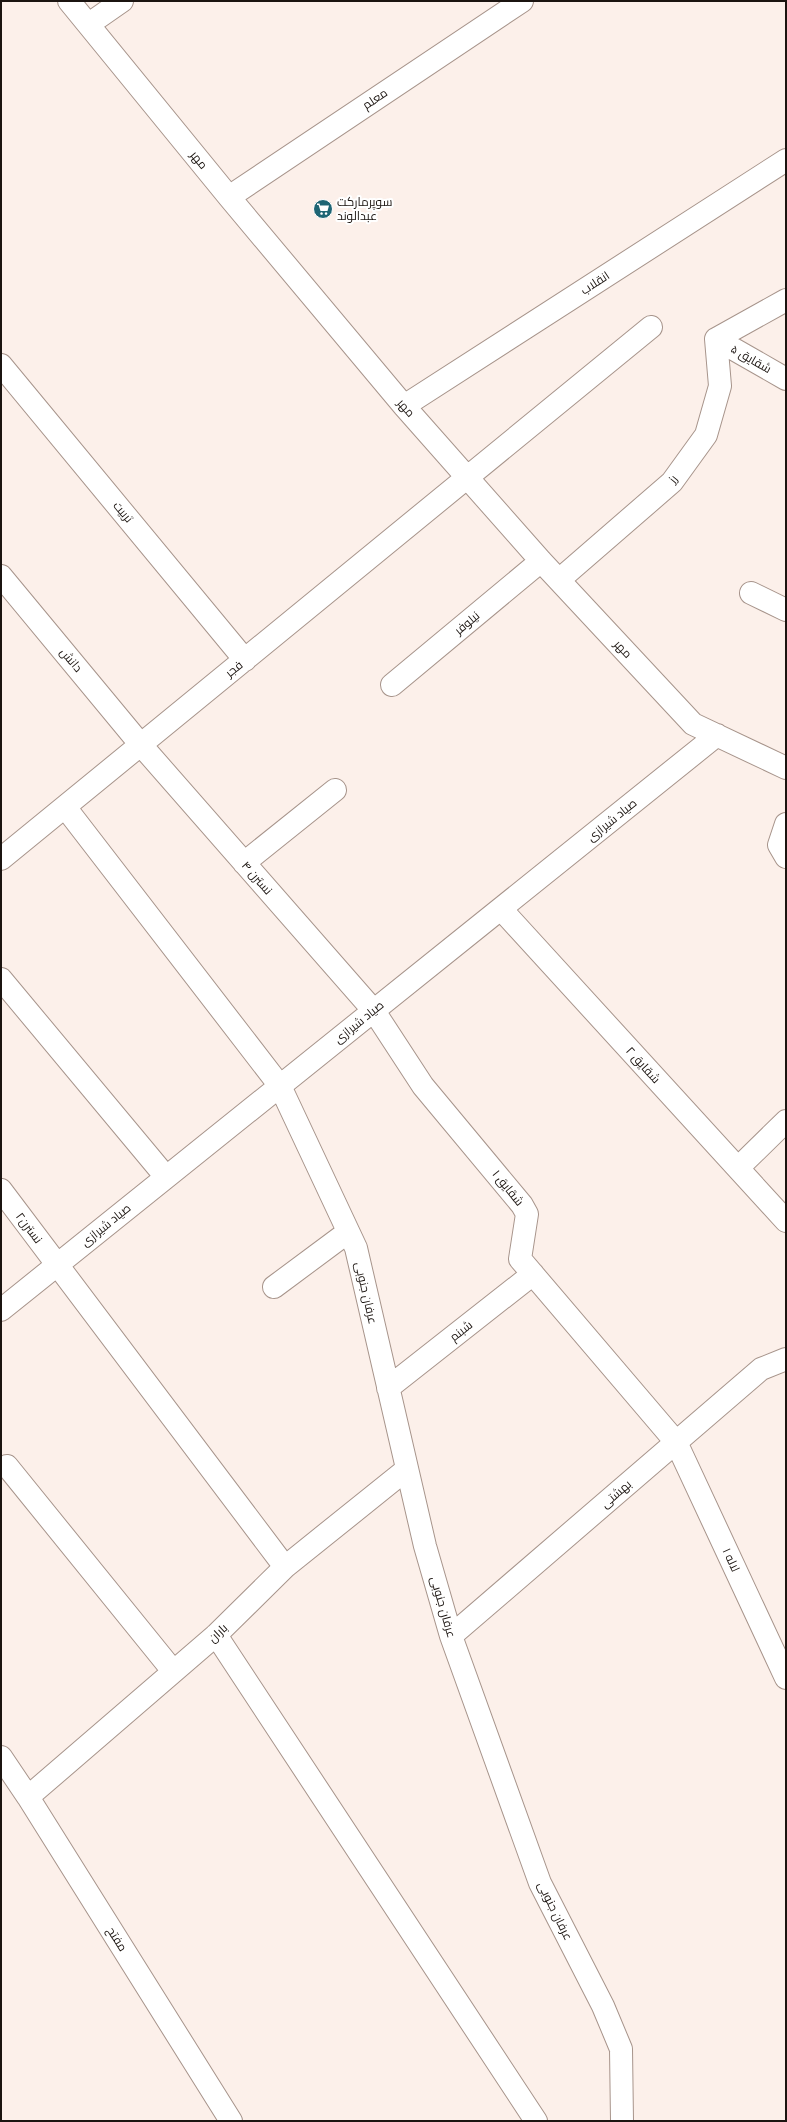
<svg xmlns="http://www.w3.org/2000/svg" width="787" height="2122" font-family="'IBM Plex Sans',Cairo,sans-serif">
  <rect width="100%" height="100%" fill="#fcf0ea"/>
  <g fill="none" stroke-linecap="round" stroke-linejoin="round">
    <defs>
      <path id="minor" d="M69,1L229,197L404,406L541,561L693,724L786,768
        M89,24L122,1
        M229,197L522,1
        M716,339L786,379
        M716,339L786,300
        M1,365L245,660
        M404,406L786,160
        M1,576L141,745L374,1011L423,1086L522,1205L527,1214L520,1259L676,1442L786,1678
        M559,580L672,482L706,435L720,386L716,339
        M751,593L786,610
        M392,685L541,561
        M65,807L280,1086L356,1248L425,1546L451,1636L540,1883L603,2006L621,2049L622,2121
        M786,824L779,845L786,857
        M1,859L651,327
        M244,863L335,790
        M501,909L786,1221
        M1,979L166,1177
        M738,1168L786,1121
        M1,1190L285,1567
        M274,1287L348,1232
        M1,1310L717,735
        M388,1388L533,1274
        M7,1466L173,1671
        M216,1635L536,2121
        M451,1636L761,1369L786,1359
        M1,1757L28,1797L231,2121
        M28,1797L216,1635L285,1567L407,1469"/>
    </defs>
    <use href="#minor" stroke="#a7948b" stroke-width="24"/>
    <use href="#minor" stroke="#fff" stroke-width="22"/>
  </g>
  <defs>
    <symbol id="supermarket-disc" viewBox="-11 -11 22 22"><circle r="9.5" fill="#1e6574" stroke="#fff"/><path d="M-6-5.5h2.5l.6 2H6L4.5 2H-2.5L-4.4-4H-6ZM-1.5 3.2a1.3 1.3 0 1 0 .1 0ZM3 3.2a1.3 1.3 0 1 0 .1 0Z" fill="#fff"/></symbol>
  </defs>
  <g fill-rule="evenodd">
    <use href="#supermarket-disc" x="312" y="198" width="22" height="22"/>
  </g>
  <g text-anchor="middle" stroke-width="4" stroke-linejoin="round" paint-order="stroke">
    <g font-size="12" fill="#1b1410" stroke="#fff">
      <text transform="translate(375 99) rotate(-34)" y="4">معلم</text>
      <text transform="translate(199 160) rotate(51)" y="4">مهر</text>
      <text transform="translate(595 283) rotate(-33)" y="4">انقلاب</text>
      <text transform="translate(751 359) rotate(30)" y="4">شقایق ۵</text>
      <text transform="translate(406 408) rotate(49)" y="4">مهر</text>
      <text transform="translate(673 479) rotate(-50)" y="4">رز</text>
      <text transform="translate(123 512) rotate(50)" y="4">تربیت</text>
      <text transform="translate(467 623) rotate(-40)" y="4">نیلوفر</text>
      <text transform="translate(623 649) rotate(47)" y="4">مهر</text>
      <text transform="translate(71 660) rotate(50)" y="4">دانش</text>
      <text transform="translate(234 669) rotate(-39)" y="4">فجر</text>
      <text transform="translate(612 820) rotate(-39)" y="4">صیاد شیرازی</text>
      <text transform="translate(257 878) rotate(49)" y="4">نسترن ۴</text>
      <text transform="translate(359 1022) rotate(-39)" y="4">صیاد شیرازی</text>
      <text transform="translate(643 1065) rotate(48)" y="4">شقایق ۲</text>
      <text transform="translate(508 1188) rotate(51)" y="4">شقایق ۱</text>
      <text transform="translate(106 1225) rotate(-39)" y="4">صیاد شیرازی</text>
      <text transform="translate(29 1228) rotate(53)" y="4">نسترن۲</text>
      <text transform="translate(366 1293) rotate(77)" y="4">عرفان جنوبی</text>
      <text transform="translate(461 1331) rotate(-38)" y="4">شبنم</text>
      <text transform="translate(616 1494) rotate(-41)" y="4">بهشتی</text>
      <text transform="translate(731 1560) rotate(65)" y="4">لاله ۱</text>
      <text transform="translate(443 1607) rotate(74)" y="4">عرفان جنوبی</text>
      <text transform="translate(218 1633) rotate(-43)" y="4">باران</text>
      <text transform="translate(555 1911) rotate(64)" y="4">عرفان جنوبی</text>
      <text transform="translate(117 1939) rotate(58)" y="4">مفتح</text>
    </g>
    <g font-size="12" fill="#1b1410" stroke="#fff" text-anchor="start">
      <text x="337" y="206">سوپرمارکت<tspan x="337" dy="14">عبدالوند</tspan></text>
    </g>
  </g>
  <rect width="787" height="2122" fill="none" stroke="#1b1410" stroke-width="4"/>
</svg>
